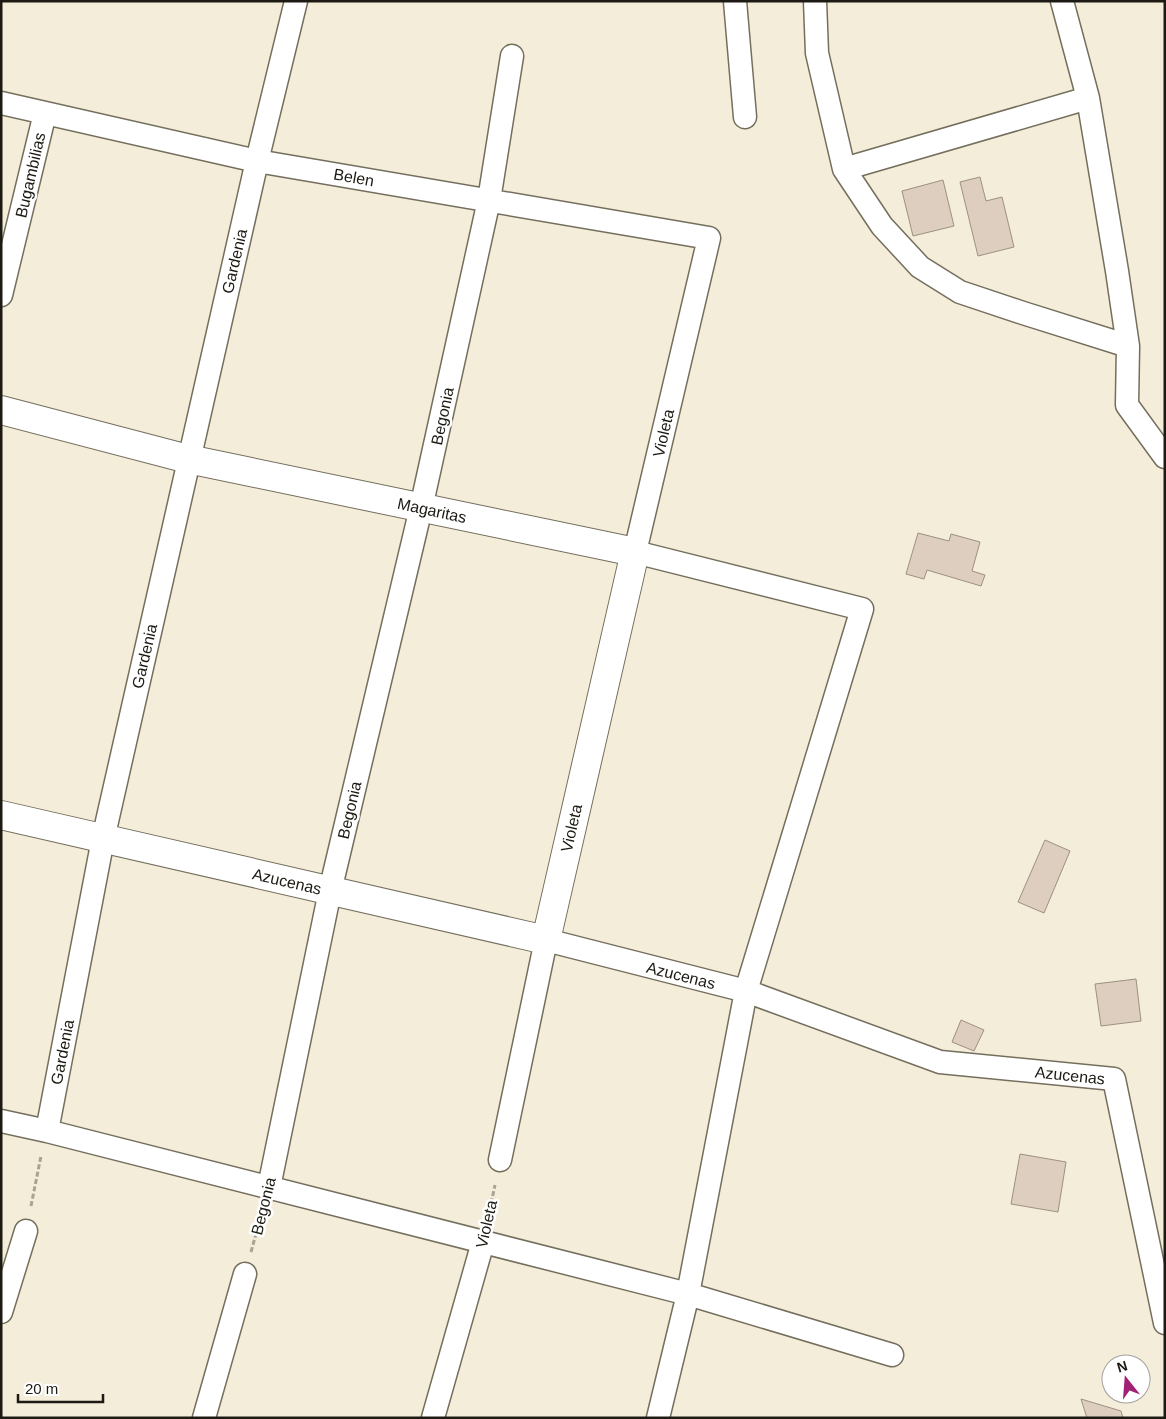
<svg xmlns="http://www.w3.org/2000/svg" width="1166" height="1419" font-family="Helvetica,sans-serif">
  <rect width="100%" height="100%" fill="#f4edd9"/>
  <path fill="#ddcebf" stroke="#9e9081" d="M980,177L986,201L1002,197L1014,247L978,256L960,182Z
    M943,180L954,226L913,236L902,191Z
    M918,533L949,541L951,534L980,542L972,571L985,575L981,586L927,570L924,579L906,574Z
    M1045,840L1070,851L1044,913L1018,902Z
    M1136,979L1141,1021L1101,1026L1095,984Z
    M961,1020L984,1030L974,1051L952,1042Z
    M1020,1154L1066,1162L1058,1212L1011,1204Z
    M1081,1399L1121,1411L1123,1418H1087Z"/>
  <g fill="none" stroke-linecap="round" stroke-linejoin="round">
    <defs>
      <path id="minor" d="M735,1L745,117
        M815,1L817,53L844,169L882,226L920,267L960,292L1023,313L1128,346
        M1062,1L1088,98L1117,271L1128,346L1127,405L1165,457
        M1,103L257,161L709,238L635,552L862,609L746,991L688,1294L658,1418
        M844,169L1088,98
        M1,295L45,113
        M1,1121L47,1131L688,1294L892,1355
        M47,1131L103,839L257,161L296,1
        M500,1160L546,940L746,991L940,1062L1114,1079L1165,1323
        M269,1187L330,891L421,508L489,200L512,56
        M1,1312L26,1231
        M204,1418L245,1274
        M433,1418L483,1242"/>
      <path id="tertiary" d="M1,410L188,459L635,552L546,940L1,815"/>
    </defs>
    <use href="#minor" stroke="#746e5d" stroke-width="25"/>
    <use href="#tertiary" stroke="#746e5d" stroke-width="30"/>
    <path stroke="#a8a393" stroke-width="3" stroke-dasharray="5 2.5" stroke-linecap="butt" d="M31,1206L41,1156
      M488,1218L495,1185
      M251,1252L262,1212"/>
    <use href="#minor" stroke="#fff" stroke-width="22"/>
    <use href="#tertiary" stroke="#fff" stroke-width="28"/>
  </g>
  <g text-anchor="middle" stroke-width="5" stroke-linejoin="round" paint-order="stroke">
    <g font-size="16" fill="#1d1a13" stroke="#fff">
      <text transform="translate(30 175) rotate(-77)" y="6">Bugambilias</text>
      <text transform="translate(354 177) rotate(10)" y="6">Belen</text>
      <text transform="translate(234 261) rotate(-77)" y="6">Gardenia</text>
      <text transform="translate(442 416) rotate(-78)" y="6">Begonia</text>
      <text transform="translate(663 433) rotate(-77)" y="6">Violeta</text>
      <text transform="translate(432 510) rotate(12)" y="6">Magaritas</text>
      <text transform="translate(144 656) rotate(-77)" y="6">Gardenia</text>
      <text transform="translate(349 810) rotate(-77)" y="6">Begonia</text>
      <text transform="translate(571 828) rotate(-77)" y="6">Violeta</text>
      <text transform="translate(287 881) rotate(13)" y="6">Azucenas</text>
      <text transform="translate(681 975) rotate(14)" y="6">Azucenas</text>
      <text transform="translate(62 1052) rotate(-79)" y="6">Gardenia</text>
      <text transform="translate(1070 1075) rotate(6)" y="6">Azucenas</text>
      <text transform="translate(263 1206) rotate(-76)" y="6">Begonia</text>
      <text transform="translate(486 1224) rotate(-77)" y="6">Violeta</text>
    </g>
  </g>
  <rect width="1166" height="1419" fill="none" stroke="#1d1a13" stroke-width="5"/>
  <g transform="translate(1126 1379) rotate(343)"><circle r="24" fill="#ffffff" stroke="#a5a3a1"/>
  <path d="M0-4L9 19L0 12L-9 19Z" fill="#a12275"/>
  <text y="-8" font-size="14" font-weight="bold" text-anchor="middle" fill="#1d1a13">N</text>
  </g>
  <path d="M18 1394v8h85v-8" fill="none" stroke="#1d1a13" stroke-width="2.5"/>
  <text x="25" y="1394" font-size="15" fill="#1d1a13" stroke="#ffffff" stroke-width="4" paint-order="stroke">20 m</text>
</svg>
